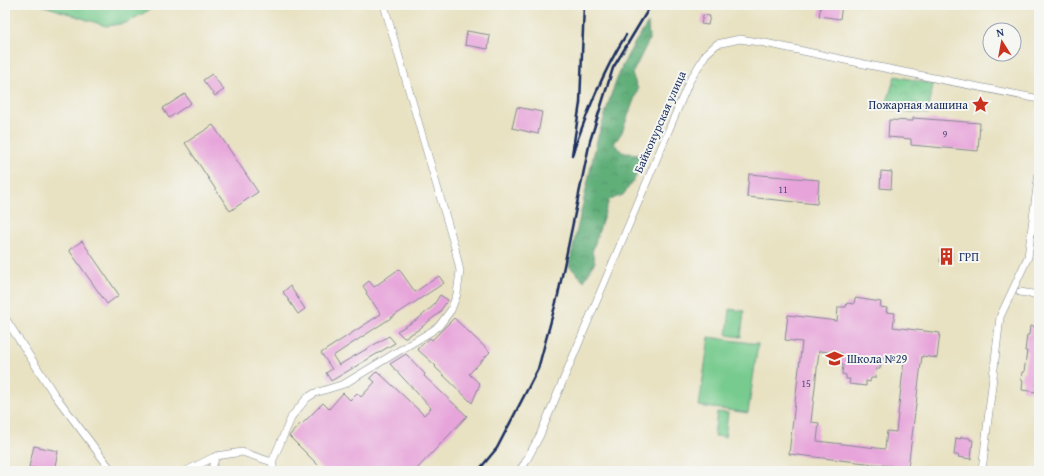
<svg xmlns="http://www.w3.org/2000/svg" width="1044" height="476" font-family="'Gentium Book Plus',serif">
  <defs>
    <pattern id="forest-crowns" width="20" height="18" patternUnits="userSpaceOnUse"><rect width="20" height="18" fill="#61af79"/><path d="M2 6a3 3 0 1 1 6 0M12 15a3 3 0 1 1 6 0" fill="none" stroke="#4f8f66"/></pattern>
    <pattern id="park-crowns" width="20" height="18" patternUnits="userSpaceOnUse"><rect width="20" height="18" fill="#77cb8e"/><path d="M2 6a3 3 0 1 1 6 0M12 15a3 3 0 1 1 6 0" fill="none" stroke="#61a577"/></pattern>
  </defs>
  <rect width="100%" height="100%" fill="#f6f6f2"/>
  <filter id="ink" filterUnits="userSpaceOnUse"><feTurbulence type="fractalNoise" baseFrequency=".025" numOctaves="2"/><feDisplacementMap in="SourceGraphic" scale="8" xChannelSelector="R" yChannelSelector="G"/><feConvolveMatrix kernelMatrix="1 2 1 2 8 2 1 2 1" color-interpolation-filters="sRGB"/></filter>
  <filter id="wash" filterUnits="userSpaceOnUse"><feTurbulence type="fractalNoise" baseFrequency=".012" numOctaves="4" result="noise"/><feDisplacementMap in="SourceGraphic" scale="16" xChannelSelector="R" yChannelSelector="G"/><feGaussianBlur stdDeviation="0.9" result="paint"/><feColorMatrix in="noise" values="0 0 0 0 0 0 0 0 0 0 0 0 0 0 0 0 0 1.4 0 .05"/><feComposite in="paint" operator="in"/></filter>
  <g filter="url(#wash)">
    <rect width="100%" height="100%" fill="#e8e2c2"/>
    <path fill="url(#forest-crowns)" stroke="#3e6f6c" d="M648,23L649,40L632,74L638,89L622,132L614,144L624,153L647,154L634,180L623,195L609,200L592,252L595,262L584,281L569,266L597,140L611,95L622,66L634,44Z"/>
    <path fill="url(#park-crowns)" stroke="#497d76" d="M895,76L933,84L928,114L885,109Z"/>
    <path fill="#77cb8e" stroke="#497d76" d="M42,5H158L126,23L106,26Z
      M730,309L744,311L741,337L727,335Z
      M709,337L758,344L748,413L699,406Z
      M717,412L728,413L725,437L714,436Z"/>
    <g id="blocks">
      <path fill="#e7a4da" fill-rule="evenodd" d="M821,5H842L840,19L819,16Z
        M703,15L710,16L708,25L701,24Z
        M467,31L490,35L488,49L465,45Z
        M212,74L224,90L215,96L203,80Z
        M185,94L191,103L169,118L163,108Z
        M517,107L542,112L538,134L512,128Z
        M913,118L980,123L978,151L911,145V139L888,137L889,120L913,121Z
        M213,125L258,192L230,211L185,143Z
        M881,171L892,172L891,189L880,188Z
        M749,174L819,180L817,204L747,197Z
        M82,241L119,295L107,304L69,250Z
        M941,252H952V262H940Z
        M399,269L415,292L439,276L444,283L333,356L339,365L389,336L395,343L331,381L326,373L332,369L321,353L381,314L366,293L367,292L363,286L369,281L374,287Z
        M290,286L305,309L298,314L283,292Z
        M440,295L448,300L439,313L418,330L404,338L397,331L418,319L433,306Z
        M855,298L881,302L880,307L887,308L886,312L895,313L893,327L940,333L937,358L922,356L908,468L789,454L802,342L785,340L788,315L837,321L838,307H846L847,303L854,304ZM819,351L842,353L840,364L843,365L842,374L846,375V379H850L849,384L866,386V381L870,382L871,378H875L876,369H880L881,358L904,361L896,432L887,431L885,449L817,441L819,423L811,422Z
        M454,318L490,352L469,374L480,384L472,403L435,367L436,366L417,349L430,338L432,340Z
        M1030,326L1039,327V370L1036,392L1022,390L1023,380H1021L1022,372H1024L1027,351H1025L1027,335H1029Z
        M406,354L425,374L424,376L467,416L415,471H324L289,436L301,423L302,424L323,403L329,409L343,393L350,400L357,393L361,397L375,382L370,378L377,371L424,415L431,408L390,364Z
        M961,437L970,438V440H973L971,459L958,457L959,455H954L956,438L961,439Z
        M34,446L58,451L54,471H47L29,467Z"/>
    </g>
  </g>
  <g filter="url(#ink)">
    <use href="#blocks" fill-opacity="0" stroke="#828890" stroke-width="1"/>
    <g fill="none" stroke-linecap="round" stroke-linejoin="round">
      <defs>
        <path id="minor" d="M1020,292L1039,295
          M5,318L54,394L112,471
          M186,471L216,456L242,452L272,462
          M211,471L216,456
          M274,471L272,462L292,416L307,398L315,393L344,384L432,331L439,326L451,310L457,294L460,271L455,248L384,5
          M519,471L525,463L540,435L689,82L706,54L717,44L740,39L765,43L869,65L1039,99
          M982,471L1000,317L1028,257L1039,172"/>
      </defs>
      <use href="#minor" stroke="#828890" stroke-width="8"/>
      <use href="#minor" stroke="#fff" stroke-width="7"/>
      <path stroke="#1b2f5e" stroke-width="2.5" d="M584,5L580,103L572,155C587,113 602,73 626,35
        M478,471L497,448L538,369L558,295L590,141L613,68L651,5"/>
    </g>
  </g>
  <defs>
    <symbol id="sight-bare" viewBox="-9 -9 18 18"><path d="M0-6L1.8-2.2L6-1.7L2.9 1.2L3.7 5.4L0 3.3L-3.7 5.4L-2.9 1.2L-6-1.7L-1.8-2.2Z" fill="#c8321e" stroke="#f6f6f2" stroke-width="2.5" paint-order="stroke"/></symbol>
    <symbol id="building-bare" viewBox="-9 -9 18 18"><path d="M-4-6H4V6H1V3H-1V6H-4ZM-2.5-4.3h1.7v1.8h-1.7ZM.8-4.3h1.7v1.8H.8ZM-2.5-1h1.7V.8h-1.7ZM.8-1h1.7V.8H.8Z" fill="#c8321e" stroke="#f6f6f2" stroke-width="2.5" paint-order="stroke"/></symbol>
    <symbol id="school-bare" viewBox="-9 -9 18 18"><path d="M0-5L7-2L0 1L-7-2ZM-4 1L0 2.5L4 1V4Q0 6-4 4Z" fill="#c8321e" stroke="#f6f6f2" stroke-width="2.5" paint-order="stroke"/></symbol>
  </defs>
  <g fill-rule="evenodd">
    <use href="#sight-bare" x="968" y="92" width="25" height="25"/>
    <use href="#building-bare" x="934" y="244" width="25" height="25"/>
    <use href="#school-bare" x="822" y="346" width="25" height="25"/>
  </g>
  <g text-anchor="middle" stroke-width="4" stroke-linejoin="round" paint-order="stroke">
    <g font-size="10" fill="#4e4c7d">
      <text x="945" y="138">9</text>
      <text x="783" y="193">11</text>
      <text x="806" y="387">15</text>
    </g>
    <g font-size="12" fill="#1b2f5e" stroke="#f6f6f2" text-anchor="start">
      <text x="968" y="109" text-anchor="end">Пожарная машина</text>
      <text x="959" y="261">ГРП</text>
      <text x="847" y="363">Школа №29</text>
    </g>
    <g font-size="12" fill="#1b2f5e" stroke="#f6f6f2">
      <text transform="translate(660 122) rotate(-66)" y="4">Байконурская улица</text>
    </g>
  </g>
  <rect width="1044" height="476" fill="none" stroke="#f6f6f2" stroke-width="20"/>
  <g transform="translate(1002 42) rotate(349)"><circle r="19" fill="#f6f6f2" stroke="#9ea6b7"/>
  <path d="M0-3L7 15L0 10L-7 15Z" fill="#c8321e"/>
  <text y="-6" font-size="11" font-weight="bold" text-anchor="middle" fill="#1b2f5e">N</text>
  </g>
</svg>
